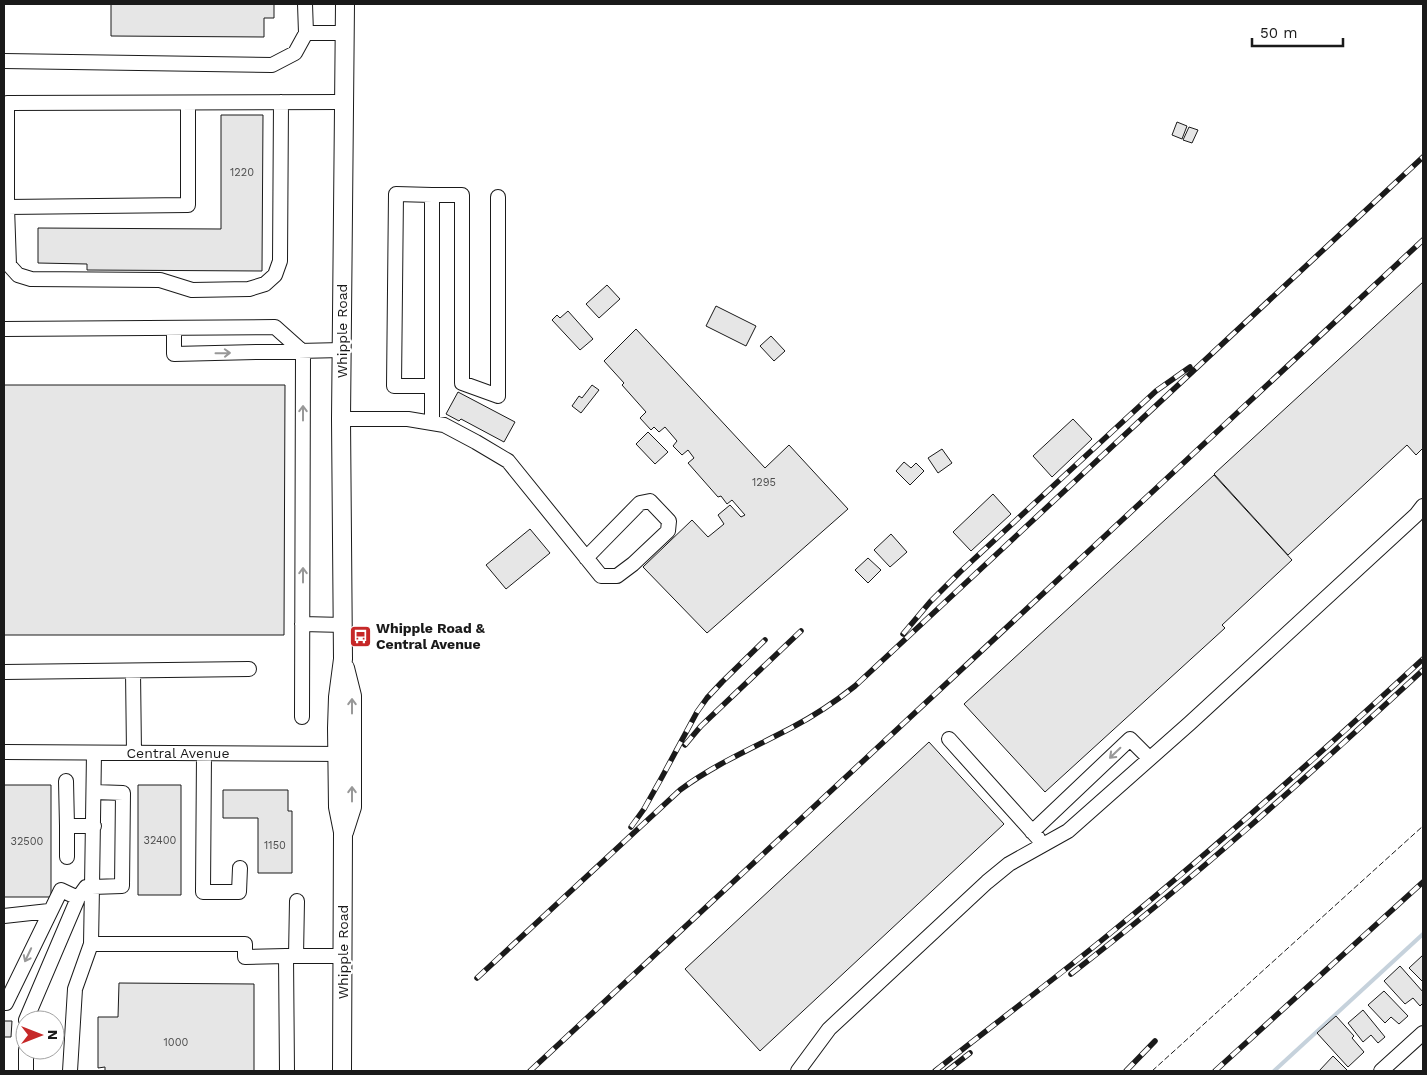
<svg xmlns="http://www.w3.org/2000/svg" width="1427" height="1075" font-family="'Work Sans',sans-serif">
  <rect width="100%" height="100%" fill="#fff"/>
  <g fill="none" stroke-linecap="round" stroke-linejoin="round">
    <path stroke="#c6d2dc" stroke-width="4" d="M1274,1071L1423,934"/>
  </g>
  <path fill="#e6e6e6" stroke="#1a1a1a" d="M111,4H274V18H264V37L111,36Z
    M221,115H263L262,271L87,270V264L38,263V228L221,229Z
    M1177,122L1187,126L1182,139L1172,135Z
    M1189,127L1198,130L1192,143L1183,140Z
    M1423,282V448L1416,455L1407,445L1288,555L1214,474Z
    M607,285L620,299L599,318L586,304Z
    M716,306L756,326L746,346L706,326Z
    M568,311L593,339L580,350L552,320L557,315L560,318Z
    M636,329L765,468L789,445L848,509L707,633L643,567L692,520L708,537L724,524L718,515L730,505L741,517L745,515L732,500L727,504L721,496L718,497L688,463L694,458L688,450L682,455L673,446L677,441L665,427L659,432L654,427L651,430L640,418L646,412L622,385L624,383L604,361Z
    M771,336L785,351L774,361L760,346Z
    M4,385H285L284,635H4Z
    M592,385L599,390L581,413L572,406L579,396L582,398Z
    M458,392L515,422L504,442L461,419L459,421L446,414Z
    M1073,419L1092,439L1052,477L1033,456Z
    M648,432L668,452L655,464L636,444Z
    M942,449L952,463L938,473L928,458Z
    M904,462L911,468L916,463L924,471L910,485L896,471Z
    M1214,475L1292,560L1222,625L1225,628L1045,792L964,704Z
    M993,494L1011,514L971,551L953,532Z
    M530,529L550,553L506,589L486,565Z
    M891,534L907,552L890,567L874,550Z
    M868,558L881,570L868,583L855,570Z
    M929,742L1004,824L760,1051L685,969Z
    M4,785H51V897H4Z
    M138,785H181V895H138Z
    M223,790H288V811H292V873H258V818H223Z
    M1423,955V982L1409,968Z
    M1400,966L1423,992V1003L1420,1006L1413,998L1405,1004L1384,981Z
    M119,983L254,984V1071H105V1067L98,1068V1017H118Z
    M1384,991L1408,1016L1399,1024L1391,1017L1385,1023L1368,1005Z
    M1363,1010L1385,1037L1378,1043L1371,1035L1363,1042L1348,1023Z
    M1336,1016L1354,1036L1352,1038L1364,1052L1348,1067L1317,1033Z
    M4,1021H12L11,1037H4Z
    M1333,1056L1347,1070L1346,1071H1319Z"/>
  <g fill="none" stroke-linecap="round" stroke-linejoin="round">
    <defs>
      <path id="minor" d="M306,33H344
        M4,61L272,65L295,53L306,33L305,4
        M188,103V205L7,207V103L343,102
        M432,195L396,194L394,386H432
        M7,207L9,265L18,275L31,279L160,280L192,290L249,289L265,284L275,275L280,261L281,102
        M174,328V354L342,350
        M4,329L275,327L303,352L302,717
        M341,419H408L444,425L476,442L508,461L601,576H617L633,564L668,531L669,521L650,501L640,503L586,558
        M432,423V195H462V383L498,396V197
        M302,624L344,625
        M4,672L249,669
        M133,672L134,753
        M949,739L1038,838
        M4,752L345,754
        M94,753L92,887L122,886L123,793L94,792
        M204,754L203,892H239L240,868
        M66,781L67,826
        M1032,832L1130,739L1149,758
        M67,857V826H94
        M297,901L296,956H342
        M4,916L49,911
        M91,944H245V957L286,956
        M4,1003H6L61,890L78,898L86,887H92L91,944L75,989L70,1071
        M26,1020L78,898
        M26,1050V1071
        M287,1071L286,956H295
        M798,1071L829,1029L987,882L1009,864L1068,831L1190,723L1416,515L1423,506
        M1381,1071L1423,1033"/>
      <path id="major" d="M344,832L352,807V696L345,668
        M342,1071L343,832L338,807L337,728L338,697L343,659L341,419L345,4"/>
    </defs>
    <use href="#minor" stroke="#1a1a1a" stroke-width="16"/>
    <use href="#major" stroke="#1a1a1a" stroke-width="20"/>
    <use href="#minor" stroke="#fff" stroke-width="14"/>
    <use href="#major" stroke="#fff" stroke-width="18"/>
    <defs>
      <path id="rail" d="M903,634L930,602L960,572L1156,391L1190,367
        M685,745L701,726L801,631
        M631,827L644,809L662,777L697,712L707,698L722,682L765,640
        M1071,974C1194,879 1309,775 1423,670
        M477,978L680,790C715,764 753,748 791,728C814,716 835,702 855,686L1423,157
        M530,1071L1423,240
        M935,1071C994,1024 1055,979 1113,931C1220,844 1322,752 1423,659
        M947,1071L970,1053
        M1126,1071L1155,1041
        M1215,1071L1423,882"/>
    </defs>
    <use href="#rail" stroke="#1a1a1a" stroke-width="5.5"/>
    <use href="#rail" stroke="#fff" stroke-width="4" stroke-dasharray="11" stroke-linecap="butt"/>
    <path stroke="#1a1a1a" stroke-width="1" stroke-dasharray="6 2.5" stroke-linecap="butt" d="M1152,1071L1423,826"/>
  </g>
  <defs><path id="oneway-shaft" d="M-6 0H5M1.5-3L5.5 0L1.5 3" fill="none" stroke-width="1.6" stroke-linecap="round" stroke-linejoin="round" transform="scale(1.25)"/></defs>
  <g stroke="#989898">
    <use href="#oneway-shaft" transform="translate(223 353) rotate(-1)"/>
    <use href="#oneway-shaft" transform="translate(303 413) rotate(-90)"/>
    <use href="#oneway-shaft" transform="translate(303 575) rotate(-90)"/>
    <use href="#oneway-shaft" transform="translate(352 706) rotate(-90)"/>
    <use href="#oneway-shaft" transform="translate(1115 753) rotate(136)"/>
    <use href="#oneway-shaft" transform="translate(352 794) rotate(-90)"/>
    <use href="#oneway-shaft" transform="translate(28 955) rotate(115)"/>
  </g>
  <defs>
    <symbol id="bus-square" viewBox="-11 -11 22 22"><rect x="-9" y="-9" width="18" height="18" rx="4" fill="#c62828" stroke="#fff"/><path d="M-5-6H5V4H4V6H2V4H-2V6H-4V4H-5ZM-3.5-4V0h7V-4ZM-3.5 1.2v1.5H-2V1.2ZM2 1.2v1.5H3.5V1.2Z" fill="#fff"/></symbol>
  </defs>
  <g fill-rule="evenodd">
    <use href="#bus-square" x="348" y="624" width="25" height="25"/>
  </g>
  <g text-anchor="middle" stroke-width="4" stroke-linejoin="round" paint-order="stroke">
    <g font-size="11" fill="#4d4d4d">
      <text x="242" y="176">1220</text>
      <text x="764" y="486">1295</text>
      <text x="160" y="844">32400</text>
      <text x="27" y="845">32500</text>
      <text x="275" y="849">1150</text>
      <text x="176" y="1046">1000</text>
    </g>
    <g font-size="14" fill="#1a1a1a" stroke="#fff">
      <text transform="translate(342 331) rotate(-90)" y="5">Whipple Road</text>
      <text x="178" y="758">Central Avenue</text>
      <text transform="translate(343 952) rotate(-90)" y="5">Whipple Road</text>
    </g>
    <g font-size="14" font-weight="bold" fill="#1a1a1a" stroke="#fff" text-anchor="start">
      <text x="376" y="633">Whipple Road &amp;<tspan x="376" dy="16">Central Avenue</tspan></text>
    </g>
  </g>
  <rect width="1427" height="1075" fill="none" stroke="#1a1a1a" stroke-width="10"/>
  <g transform="translate(40 1035) rotate(90)"><circle r="24" fill="#ffffff" stroke="#a3a3a3"/>
  <path d="M0-4L9 19L0 12L-9 19Z" fill="#c62828"/>
  <text y="-8" font-size="14" font-weight="bold" text-anchor="middle" fill="#1a1a1a">N</text>
  </g>
  <path d="M1252 38v8h91v-8" fill="none" stroke="#1a1a1a" stroke-width="2.5"/>
  <text x="1260" y="38" font-size="15" fill="#1a1a1a" stroke="#ffffff" stroke-width="4" paint-order="stroke">50 m</text>
</svg>
